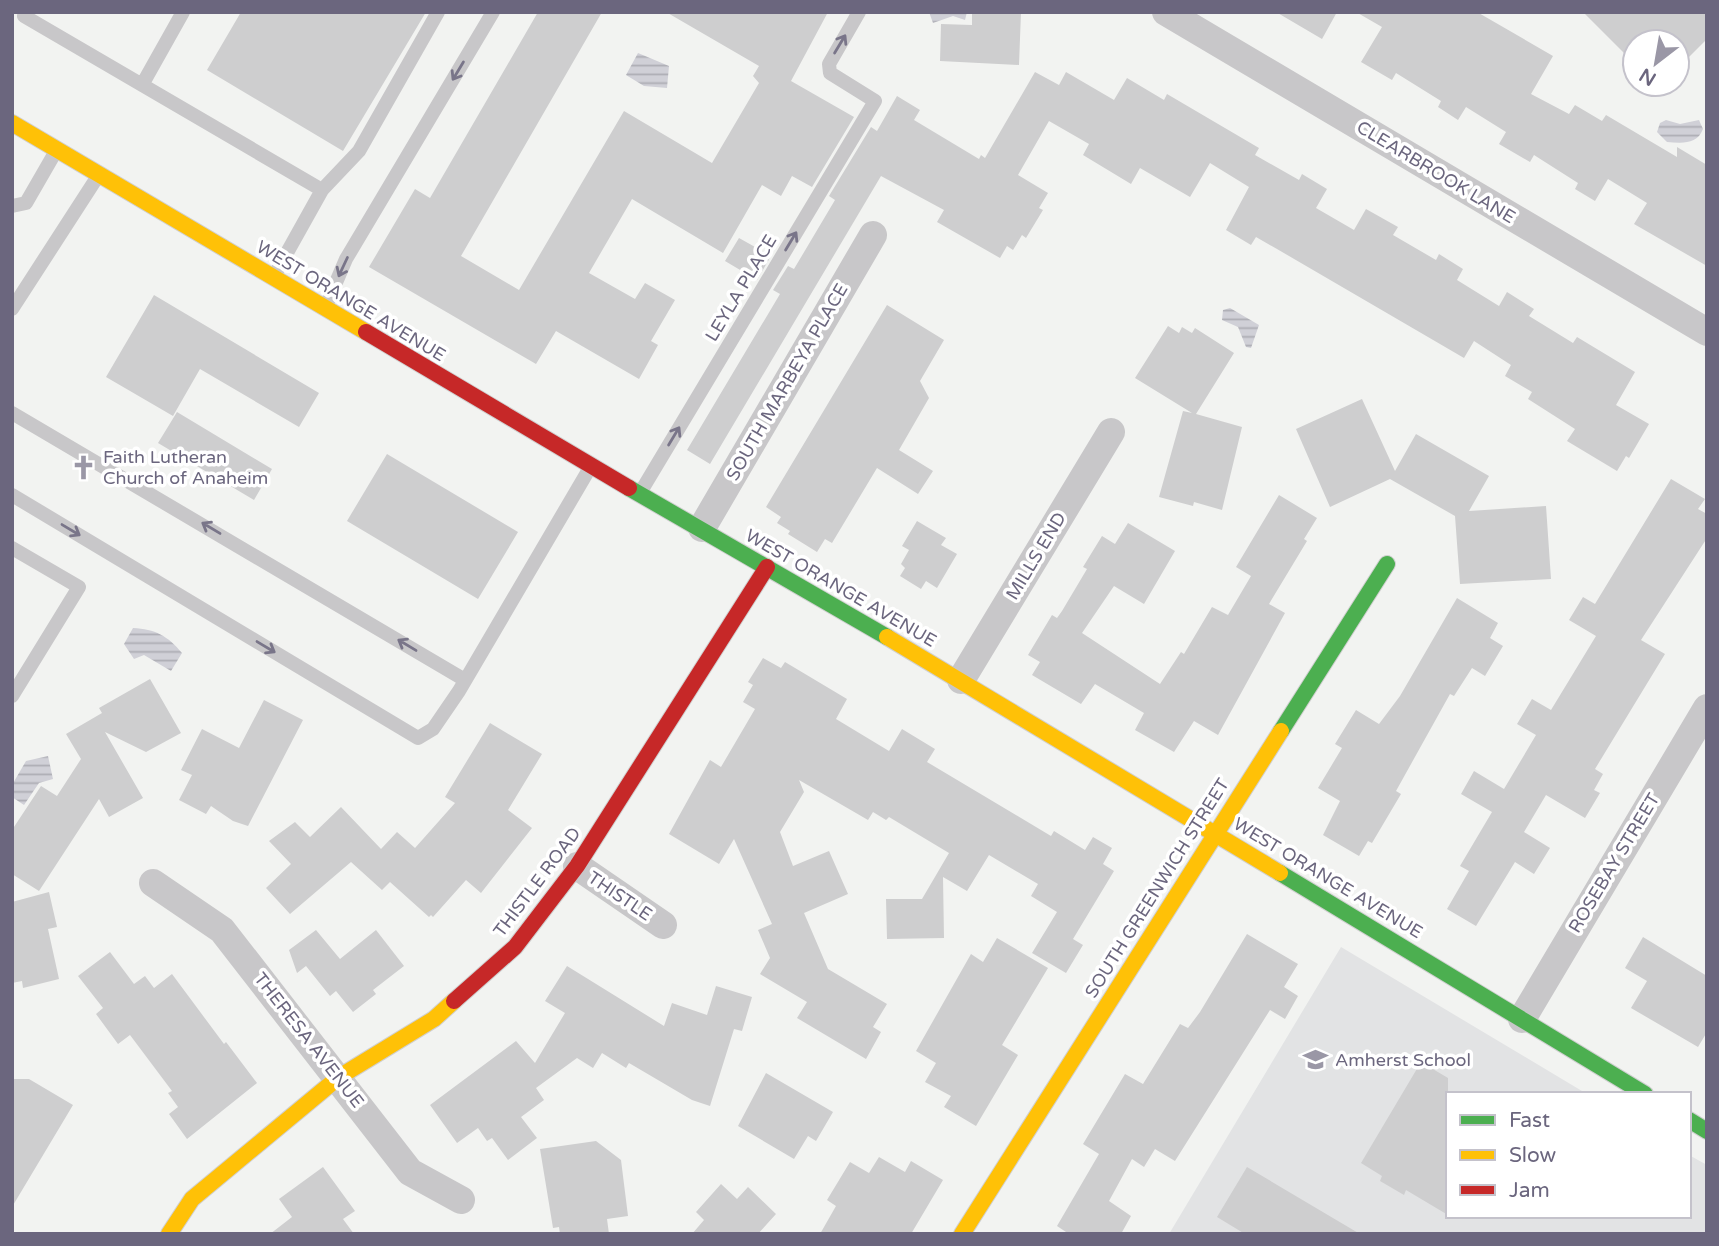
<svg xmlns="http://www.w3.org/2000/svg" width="1719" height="1246" font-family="'Varela Round',sans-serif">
  <defs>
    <pattern id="water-rules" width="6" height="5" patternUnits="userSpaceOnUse" patternTransform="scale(1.75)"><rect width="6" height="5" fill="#d0d0d7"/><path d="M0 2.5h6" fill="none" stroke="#adadb4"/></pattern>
  </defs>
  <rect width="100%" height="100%" fill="#f2f3f1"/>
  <path fill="#e2e3e4" d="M1341,947L1587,1094H1448V1216H1689V1155L1707,1165V1234H1169Z"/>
  <path fill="url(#water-rules)" d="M929,12H967L965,20L953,16L933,23Z
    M638,53L669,66L667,88L644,86L626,75Z
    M1666,120L1680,124L1699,120L1703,129C1697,145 1682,143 1667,142L1657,132L1660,123Z
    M1230,308L1259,325L1251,348L1246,347L1238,327L1222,320L1223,310Z
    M133,628C155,629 168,636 182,653L171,671L144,655L134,659L124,644Z
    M48,756L53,779L39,783L24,805L12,797V785L26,761Z"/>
  <path fill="#cececf" d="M241,12H426L343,151L207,70Z
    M538,12H602L461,256L519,290L624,111L712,163L759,83L753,76L759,66L666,12H828L791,81L854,117L812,187L792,176L781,196L762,185L723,253L632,199L589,273L635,299L645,283L675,300L651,341L658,345L639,379L556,331L536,364L369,267L415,189L430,198Z
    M972,12H1021L1019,65L940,61L941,24L972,25Z
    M1276,12H1337L1322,39Z
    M1356,12H1477L1553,56L1531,94L1569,114L1575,105L1602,121L1606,115L1677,157V147L1707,165V266L1634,224L1647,203L1608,179L1595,201L1575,189L1578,183L1534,155L1530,162L1499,144L1506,132L1466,107L1458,120L1438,107L1441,101L1396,73L1392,80L1361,62L1382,27Z
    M1583,12H1707V39L1677,69V42H1635V51L1628,57Z
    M1035,72L1059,85L1066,72L1114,100L1127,78L1164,100L1167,94L1259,148L1255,155L1299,180L1302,174L1327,189L1316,208L1354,230L1366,209L1398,227L1393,235L1436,260L1439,254L1463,269L1457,280L1499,306L1507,292L1534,309L1529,316L1573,343L1577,337L1635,372L1616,405L1649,424L1629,458L1626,456L1617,471L1567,441L1575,429L1528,399L1532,392L1505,376L1511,365L1474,341L1464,358L1277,249L1256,237L1251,245L1226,230L1249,187L1210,163L1190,197L1140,168L1131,184L1083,155L1089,144L1049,121L1018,175L1048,193L1039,208L1043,210L1026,238L1022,235L1013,250L1007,246L1000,258L937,222L944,210L881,176L710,464L687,450L780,294L773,290L788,266L794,269L835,200L829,196L871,127L877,131L897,96L920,110L914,120L979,159L981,155L985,158Z
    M739,238L771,256L757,280L725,261Z
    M154,295L319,393L299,427L200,369L173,416L106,377Z
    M887,305L944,340L920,381L929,398L899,450L933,471L918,494L877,468L832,543L825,539L817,552L788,534L790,531L777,523L781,517L766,507Z
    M1168,326L1179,333L1182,327L1192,333L1195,328L1234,353L1196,414L1242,427L1222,510L1194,502L1193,506L1159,497L1183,411L1192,413L1135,378Z
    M1362,399L1395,471L1416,434L1489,476L1469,511L1546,506L1551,579L1460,584L1455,516L1390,479L1330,507L1296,429Z
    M177,412L272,469L254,500L158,443Z
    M387,454L518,532L478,599L347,521Z
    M1671,479L1705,499L1698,509L1707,514V538L1641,640L1665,654L1595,769L1603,774L1594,790L1600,793L1585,818L1546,795L1524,832L1550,848L1534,874L1515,862L1476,926L1447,909L1469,871L1460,866L1492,812L1461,794L1474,771L1504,789L1536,735L1517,724L1532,699L1551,710L1596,636L1569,620L1583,597L1595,604Z
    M1279,495L1317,518L1304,539L1307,541L1269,604L1285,613L1218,735L1194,721L1174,752L1135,730L1144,713L1095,684L1081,704L1032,675L1040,662L1028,655L1052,615L1057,618L1062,611L1087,569L1083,567L1102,536L1115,544L1128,523L1175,551L1144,604L1114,586L1082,633L1160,684L1181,652L1184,654L1212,607L1228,615L1251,576L1236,567Z
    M917,521L946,538L941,545L957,554L937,588L926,581L921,589L900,576L905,568L901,564L909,550L902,546Z
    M1457,598L1498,623L1490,638L1503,646L1485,676L1472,668L1454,696L1450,694L1396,791L1401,794L1372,843L1368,841L1359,856L1323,835L1340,801L1318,788L1342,748L1335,744L1356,710L1379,724L1400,696Z
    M763,658L781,668L785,662L847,699L836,719L889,751L902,729L935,749L927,762L1051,836L1054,831L1085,850L1093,837L1112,848L1103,864L1114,871L1073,939L1083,945L1066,973L1032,953L1057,912L1031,896L1038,884L989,855L967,891L943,877L944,938L887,939L886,899H922L949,853L889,817L886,820L873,812L868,820L799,780L804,792L780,832L793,866L829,851L848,894L804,913L828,969L887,1004L873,1027L881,1032L866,1059L797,1018L807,1002L760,974L770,958L758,930L772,924L734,839L719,864L669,834L710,760L721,767L755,709L743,702L753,685L748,682Z
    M150,679L181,733L146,752L105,732L143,798L109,817L99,799L39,891L12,874V830L41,786L57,796L81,759L66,734L102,713L99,708Z
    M264,700L303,720L248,826L233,821L211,806L206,814L179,800L192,775L181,770L202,729L239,748Z
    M490,723L542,754L508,810L532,828L481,893L466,880L433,917L431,915L429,917L390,882L382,890L351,862L290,914L266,888L291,864L269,841L295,822L310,837L341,807L381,849L397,832L415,848L455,803L445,797Z
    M49,892L57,927L48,929L59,979L23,988L22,981L12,983V902Z
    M316,930L340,959L376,930L404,966L373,990L376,994L353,1012L336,991L330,996L306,966L297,973L289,950Z
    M1247,934L1298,964L1284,987L1298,996L1285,1019L1270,1010L1175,1161L1155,1149L1144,1167L1132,1159L1109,1201L1131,1216L1121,1234H1069L1057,1226L1099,1154L1083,1144L1125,1074L1143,1084L1180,1024L1188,1028L1200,1012Z
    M1643,937L1707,976V1032L1698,1047L1631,1008L1647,981L1625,968Z
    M997,938L1048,968L1002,1045L1018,1055L976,1126L944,1107L951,1096L925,1082L936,1063L916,1051L971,954L983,962Z
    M110,952L134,984L145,976L154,988L172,974L224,1044L226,1042L257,1083L187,1139L169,1114L178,1107L168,1093L172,1091L130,1035L118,1044L96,1014L103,1008L78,976Z
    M567,966L664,1026L672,1003L707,1015L716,986L752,997L742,1031L734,1029L710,1106L692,1100L629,1063L626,1068L602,1053L593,1068L577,1058L536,1088L544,1100L521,1117L537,1138L508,1160L492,1138L487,1141L478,1128L457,1143L430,1105L516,1041L535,1063L565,1013L545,1001Z
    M1421,1062L1448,1078V1215L1406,1190L1404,1195L1380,1181L1382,1176L1361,1163Z
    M766,1073L833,1112L816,1141L808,1136L794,1159L738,1126Z
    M12,1079H29L73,1105L12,1207Z
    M596,1141L621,1160L628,1216L607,1219L609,1234H560L559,1227L553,1228L540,1149Z
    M879,1157L905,1172L911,1161L943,1180L911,1234H820L836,1206L827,1200L850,1162L869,1173Z
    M323,1167L355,1211L343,1219L354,1234H270L292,1217L279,1199Z
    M1247,1167L1360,1234H1245L1217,1217Z
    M721,1184L737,1199L748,1187L776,1214L758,1234H692L704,1220L696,1212Z"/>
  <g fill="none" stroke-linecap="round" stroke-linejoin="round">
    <defs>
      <path id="fast" d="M629,488L887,637
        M1281,731L1387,564
        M1280,873L1645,1094
        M1689,1120L1707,1131"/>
      <path id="slow" d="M12,123L366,332
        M887,637L1280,873
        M169,1234L192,1199L339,1077L434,1019L454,1001
        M962,1234L1281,731"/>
      <path id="jam" d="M366,332L629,488
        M454,1001L515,947L577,866L767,567"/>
    </defs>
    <use href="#fast" stroke="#d0d0d0" stroke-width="18"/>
    <use href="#slow" stroke="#d0d0d0" stroke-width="18"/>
    <use href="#jam" stroke="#d0d0d0" stroke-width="18"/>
    <path stroke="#c8c7c9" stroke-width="14" d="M26,12L24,16L322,190L274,276
      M142,85L183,12
      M322,190L359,151L438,12
      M12,206L26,203L56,151
      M326,306L346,259L493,12
      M12,309L98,176
      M12,413L465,680
      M640,493L875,101L830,73L829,64L859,12
      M12,495L418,738L433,729L459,691L591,466
      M12,548L79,587L12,696"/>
    <path stroke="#c8c7c9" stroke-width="28" d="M1166,12L1707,332
      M702,528L873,235
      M961,680L1111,432
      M577,866L663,925
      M153,883L222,930L410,1172L461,1200
      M1522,1019L1707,708"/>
    <use href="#fast" stroke="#4caf50" stroke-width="16"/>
    <use href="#slow" stroke="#ffc107" stroke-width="16"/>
    <use href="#jam" stroke="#c62828" stroke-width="16"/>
  </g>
  <defs><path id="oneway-shaft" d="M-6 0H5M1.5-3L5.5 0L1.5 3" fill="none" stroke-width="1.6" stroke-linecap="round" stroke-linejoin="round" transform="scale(1.75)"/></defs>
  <g stroke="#797589">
    <use href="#oneway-shaft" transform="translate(840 44) rotate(-59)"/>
    <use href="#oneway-shaft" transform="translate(458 71) rotate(121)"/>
    <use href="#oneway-shaft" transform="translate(791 241) rotate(-59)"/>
    <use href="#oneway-shaft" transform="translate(343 267) rotate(115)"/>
    <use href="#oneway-shaft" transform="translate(674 436) rotate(-59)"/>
    <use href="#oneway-shaft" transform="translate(211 528) rotate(-149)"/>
    <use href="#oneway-shaft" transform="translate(71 530) rotate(31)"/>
    <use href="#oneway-shaft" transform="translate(407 645) rotate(-149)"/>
    <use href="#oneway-shaft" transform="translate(266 647) rotate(31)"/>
  </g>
  <defs>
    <symbol id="church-bare" viewBox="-9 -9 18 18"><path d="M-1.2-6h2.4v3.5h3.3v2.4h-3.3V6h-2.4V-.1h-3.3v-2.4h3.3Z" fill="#9a97a6" stroke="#fff" stroke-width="2.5" paint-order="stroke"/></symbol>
    <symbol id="school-bare" viewBox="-9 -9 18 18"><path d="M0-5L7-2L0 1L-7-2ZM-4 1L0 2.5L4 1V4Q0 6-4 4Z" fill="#9a97a6" stroke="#fff" stroke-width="2.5" paint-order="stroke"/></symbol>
  </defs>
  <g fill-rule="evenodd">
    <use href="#church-bare" x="66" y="450" width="35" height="35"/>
    <use href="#school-bare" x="1298" y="1042" width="35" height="35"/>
  </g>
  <g text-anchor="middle" stroke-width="7" stroke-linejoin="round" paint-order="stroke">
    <g font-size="18" fill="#6b667e" stroke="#fff">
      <text transform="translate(1436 172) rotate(31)" y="6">CLEARBROOK LANE</text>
      <text transform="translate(741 288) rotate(-59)" y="6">LEYLA PLACE</text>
      <text transform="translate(351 301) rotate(31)" y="6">WEST ORANGE AVENUE</text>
      <text transform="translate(787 382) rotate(-60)" y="6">SOUTH MARBEYA PLACE</text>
      <text transform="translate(1036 556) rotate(-59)" y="6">MILLS END</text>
      <text transform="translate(841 588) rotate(30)" y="6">WEST ORANGE AVENUE</text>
      <text transform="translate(1614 863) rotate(-59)" y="6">ROSEBAY STREET</text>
      <text transform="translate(1328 878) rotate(31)" y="6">WEST ORANGE AVENUE</text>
      <text transform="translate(537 882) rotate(-53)" y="6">THISTLE ROAD</text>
      <text transform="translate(1157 888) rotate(-58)" y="6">SOUTH GREENWICH STREET</text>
      <text transform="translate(620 896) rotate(34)" y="6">THISTLE</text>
      <text transform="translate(309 1040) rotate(52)" y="6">THERESA AVENUE</text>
    </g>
    <g font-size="18" fill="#6b667e" stroke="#fff" text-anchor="start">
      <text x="103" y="463">Faith Lutheran<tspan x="103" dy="21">Church of Anaheim</tspan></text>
      <text x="1335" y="1066">Amherst School</text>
    </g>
  </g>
  <rect width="1719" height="1246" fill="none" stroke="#6b667e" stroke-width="28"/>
  <rect x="1446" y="1092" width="245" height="126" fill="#ffffff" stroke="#c4c2cb" stroke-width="2"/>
  <rect x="1460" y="1115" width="35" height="10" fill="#4caf50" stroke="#c4c2cb" stroke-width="2"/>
  <text x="1509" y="1127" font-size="21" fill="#6b667e">Fast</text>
  <rect x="1460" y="1150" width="35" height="10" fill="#ffc107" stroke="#c4c2cb" stroke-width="2"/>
  <text x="1509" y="1162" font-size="21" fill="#6b667e">Slow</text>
  <rect x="1460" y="1185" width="35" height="10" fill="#c62828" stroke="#c4c2cb" stroke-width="2"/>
  <text x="1509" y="1197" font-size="21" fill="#6b667e">Jam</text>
  <g transform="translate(1656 63) rotate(211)"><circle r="33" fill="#ffffff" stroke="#c4c2cb" stroke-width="2"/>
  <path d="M0-5L12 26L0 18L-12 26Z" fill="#9a97a6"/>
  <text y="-10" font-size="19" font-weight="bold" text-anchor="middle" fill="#6b667e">N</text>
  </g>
</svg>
